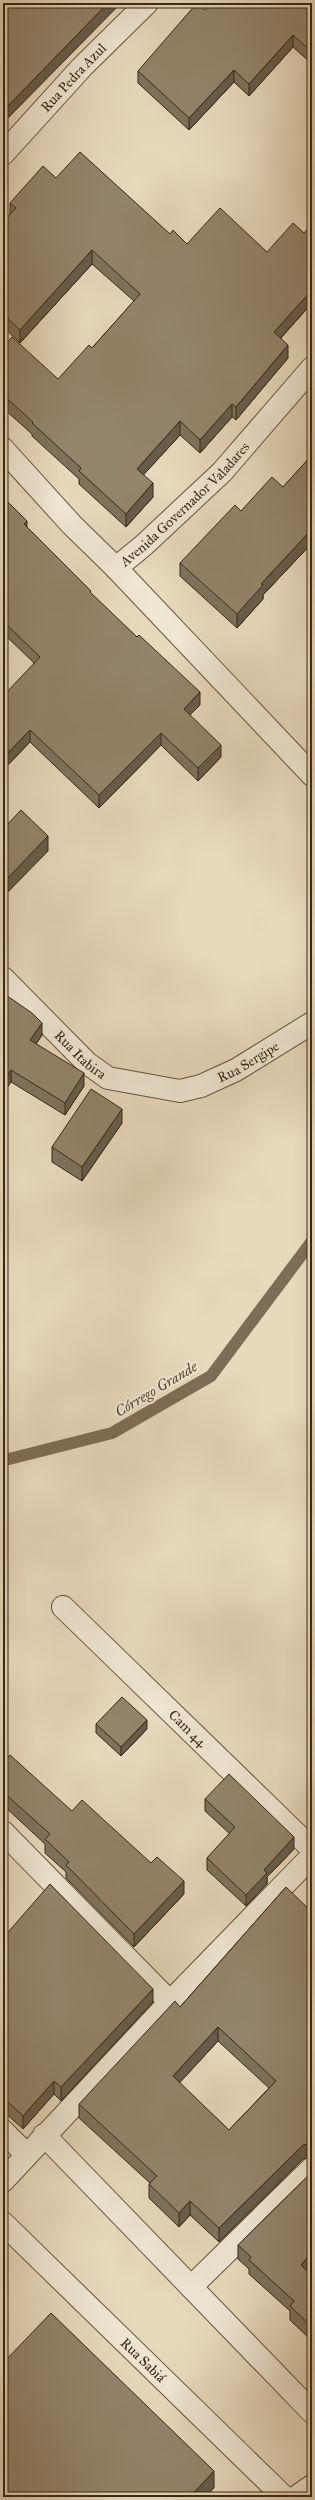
<svg xmlns="http://www.w3.org/2000/svg" width="315" height="2500" font-family="'IM FELL Great Primer',serif">
  <rect width="100%" height="100%" fill="#e7d9bc"/>
  <filter id="stains"><feTurbulence type="fractalNoise" baseFrequency=".005" numOctaves="4"/><feColorMatrix values="0 0 0 0 .2 0 0 0 0 .09 0 0 0 0 .02 0 0 0 .5 -.17"/></filter>
  <radialGradient id="worn" r=".72"><stop offset=".6" stop-color="#630" stop-opacity="0"/><stop offset="1" stop-color="#630" stop-opacity=".3"/></radialGradient>
  <g fill="none" stroke-linecap="round" stroke-linejoin="round">
    <path stroke="#7e6d56" stroke-width="12" d="M3,1456L9,1459L112,1433L211,1376L312,1241"/>
    <defs>
      <g id="street">
        <path id="s1" d="M3,154L82,67L147,3"/>
        <path id="s2" d="M3,449L72,525L116,568L144,545L222,472L312,368"/>
        <path d="M116,568L312,775"/>
        <path id="s3" d="M3,978L87,1063L108,1078L180,1091L201,1086L236,1070L312,1023"/>
        <path id="s4" d="M63,1607L312,1849"/>
        <path d="M3,1832L170,2002"/>
        <path d="M3,2131L27,2155"/>
        <path d="M44,2135L312,2412"/>
        <path d="M3,2181L170,2002L312,1856"/>
        <path id="s5" d="M3,2223L284,2497"/>
        <path d="M191,2287L312,2168"/>
        <path d="M296,2497L312,2486"/>
      </g>
    </defs>
    <use href="#street" stroke="#64543d" stroke-width="24"/>
    <use href="#street" stroke="#efe6d3" stroke-width="22"/>
  </g>
  <path fill="#7e725c" stroke="#382713" fill-rule="evenodd" d="M312,3V64L293,47L249,96L234,82L189,130L138,83V71L205,10Z
    M56,178L170,234L187,244L312,303L281,338L288,358L236,420L232,417L200,453L180,435L143,475L153,497L126,527L79,484V479L32,436V434L3,408V347L58,379L92,348L134,301L92,264L20,343L3,327V222L10,215V203Z
    M312,455V543L263,595V599L237,628L180,576V563L241,511L283,487Z
    M3,497L27,528L200,705L190,715L221,757L198,781L161,745L99,808L30,742L3,770L34,663L3,633Z
    M3,993L42,1035L36,1044L84,1086L65,1115L11,1082Z
    M122,1123L82,1181L52,1162V1147Z
    M96,1724L147,1729L121,1756L96,1733Z
    M3,1763L72,1811L184,1894L134,1947L66,1878V1872L45,1853V1844L3,1805Z
    M205,1799L294,1849L267,1877V1884L246,1906L207,1870V1858L230,1834L205,1811Z
    M286,1887L303,2159L219,2242L190,2215L179,2227L149,2198V2184L150,2183L79,2118V2104L180,2007ZM218,2041L269,2088L229,2130L179,2083Z
    M3,1938L153,2002L61,2101L54,2094L23,2129L3,2111Z
    M312,2172V2266L307,2271L312,2276V2341L290,2320V2311L249,2274V2269L238,2259V2245Z
    M3,2363L214,2488L205,2497H3Z"/>
  <path fill="#675c4b" stroke="#382713" d="M108,3H121L7,119V124L3,129V116L5,109Z
    M293,35V47L249,96V84Z
    M234,70V82L189,130V118Z
    M92,250V264L20,343V330Z
    M312,290V303L274,345V332Z
    M288,345V358L236,420V407Z
    M232,404V417L200,453V440Z
    M180,421V435L137,482V469Z
    M153,483V497L126,527V514Z
    M27,521V533L24,524Z
    M312,529V543L263,595V599L237,628V614L261,584Z
    M200,692V705L184,721V709Z
    M30,730V742L3,770V758Z
    M161,733V745L99,808V795Z
    M221,745V757L198,781V768Z
    M48,836V851L3,897V883Z
    M42,1023V1035L30,1053V1040Z
    M11,1070V1082L3,1094V1081Z
    M84,1073V1086L65,1115V1103Z
    M122,1109V1123L82,1181V1167Z
    M147,1720V1729L121,1756V1747Z
    M294,1837V1849L267,1877V1884L246,1906V1895L264,1870Z
    M184,1881V1894L134,1947V1934Z
    M153,1989V2002L61,2101V2087Z
    M218,2027V2041L173,2090V2076Z
    M54,2081V2094L23,2129V2116Z
    M312,2143V2157L303,2159L219,2242V2228L303,2145Z
    M190,2201V2215L179,2227V2213Z
    M312,2252V2266L301,2279V2265Z
    M214,2471V2488L205,2497H190Z"/>
  <path fill="#93846b" stroke="#382713" fill-rule="evenodd" d="M3,3H108L5,109L7,112L3,116Z
    M197,3L205,10L211,3H312V52L293,35L249,84L234,70L189,118L138,71Z
    M80,152L170,234L173,230L187,244L220,208L267,252L293,223L304,233L312,224V290L274,332L288,345L236,407L232,404L200,440L180,421L137,469L153,483L126,514L79,471L81,468L32,423L33,422L3,395V347L12,337L58,379L89,345L92,348L140,294L92,250L20,330L3,314V222L16,208L10,203L43,166L56,178Z
    M312,455V529L261,584L263,585L237,614L180,563L235,505L241,511L272,477L283,487Z
    M3,497L27,521L24,524L91,591L90,592L137,637L139,635L200,692L184,709L221,745L198,768L161,733L99,795L30,730L3,758V696L40,657L3,621Z
    M21,810L48,836L3,883V829Z
    M3,993L32,1013L42,1023L30,1040L84,1073L65,1103L11,1070L3,1081Z
    M91,1089L122,1109L82,1167L52,1147Z
    M122,1697L147,1720L121,1747L96,1724Z
    M10,1755L72,1811L82,1800L151,1863L157,1857L184,1881L134,1934L66,1865L69,1862L45,1839L50,1834L3,1792V1763Z
    M229,1774L294,1837L264,1870L267,1873L246,1895L207,1858L235,1827L205,1799Z
    M50,1884L153,1989L61,2087L54,2081L23,2116L3,2097V1938Z
    M286,1887L312,1912V2143L303,2145L219,2228L190,2201L179,2213L149,2184L157,2176L79,2104L175,2001L180,2007ZM218,2027L276,2081L229,2130L173,2076Z
    M312,2172V2252L301,2265L312,2276V2327L290,2306L294,2301L249,2260L251,2257L238,2245Z
    M51,2313L214,2471L190,2497H3V2378L8,2372L3,2367V2363Z"/>
  <g text-anchor="middle" stroke-width="4" stroke-linejoin="round" paint-order="stroke">
    <g font-size="14" fill="#382713" stroke="#efe6d3">
      <text dy="5" stroke="none"><textPath href="#s1" startOffset="104">Rua Pedra Azul</textPath></text>
      <text dy="5" stroke="none"><textPath href="#s2" startOffset="258">Avenida Governador Valadares</textPath></text>
      <text dy="5" stroke="none"><textPath href="#s3" startOffset="109">Rua Itabira</textPath></text>
      <text dy="5" stroke="none"><textPath href="#s3" startOffset="293">Rua Sergipe</textPath></text>
      <text dy="5" stroke="none"><textPath href="#s4" startOffset="174">Cam 44</textPath></text>
      <text dy="5" stroke="none"><textPath href="#s5" startOffset="196">Rua Sabiá</textPath></text>
    </g>
    <g font-size="15" font-style="italic" fill="#5b4a35" stroke="#efe6d3">
      <text transform="translate(156 1389) rotate(-31)" y="5">Córrego Grande</text>
    </g>
  </g>
  <rect width="315" height="2500" fill="none" stroke="#e7d9bc" stroke-width="16"/>
  <rect x="4" y="4" width="307" height="2492" fill="none" stroke="#382713" stroke-width="2"/>
  <rect x="8" y="8" width="299" height="2484" fill="none" stroke="#382713"/>
  <rect width="100%" height="100%" filter="url(#stains)"/>
  <rect width="100%" height="100%" fill="url(#worn)"/>
</svg>
